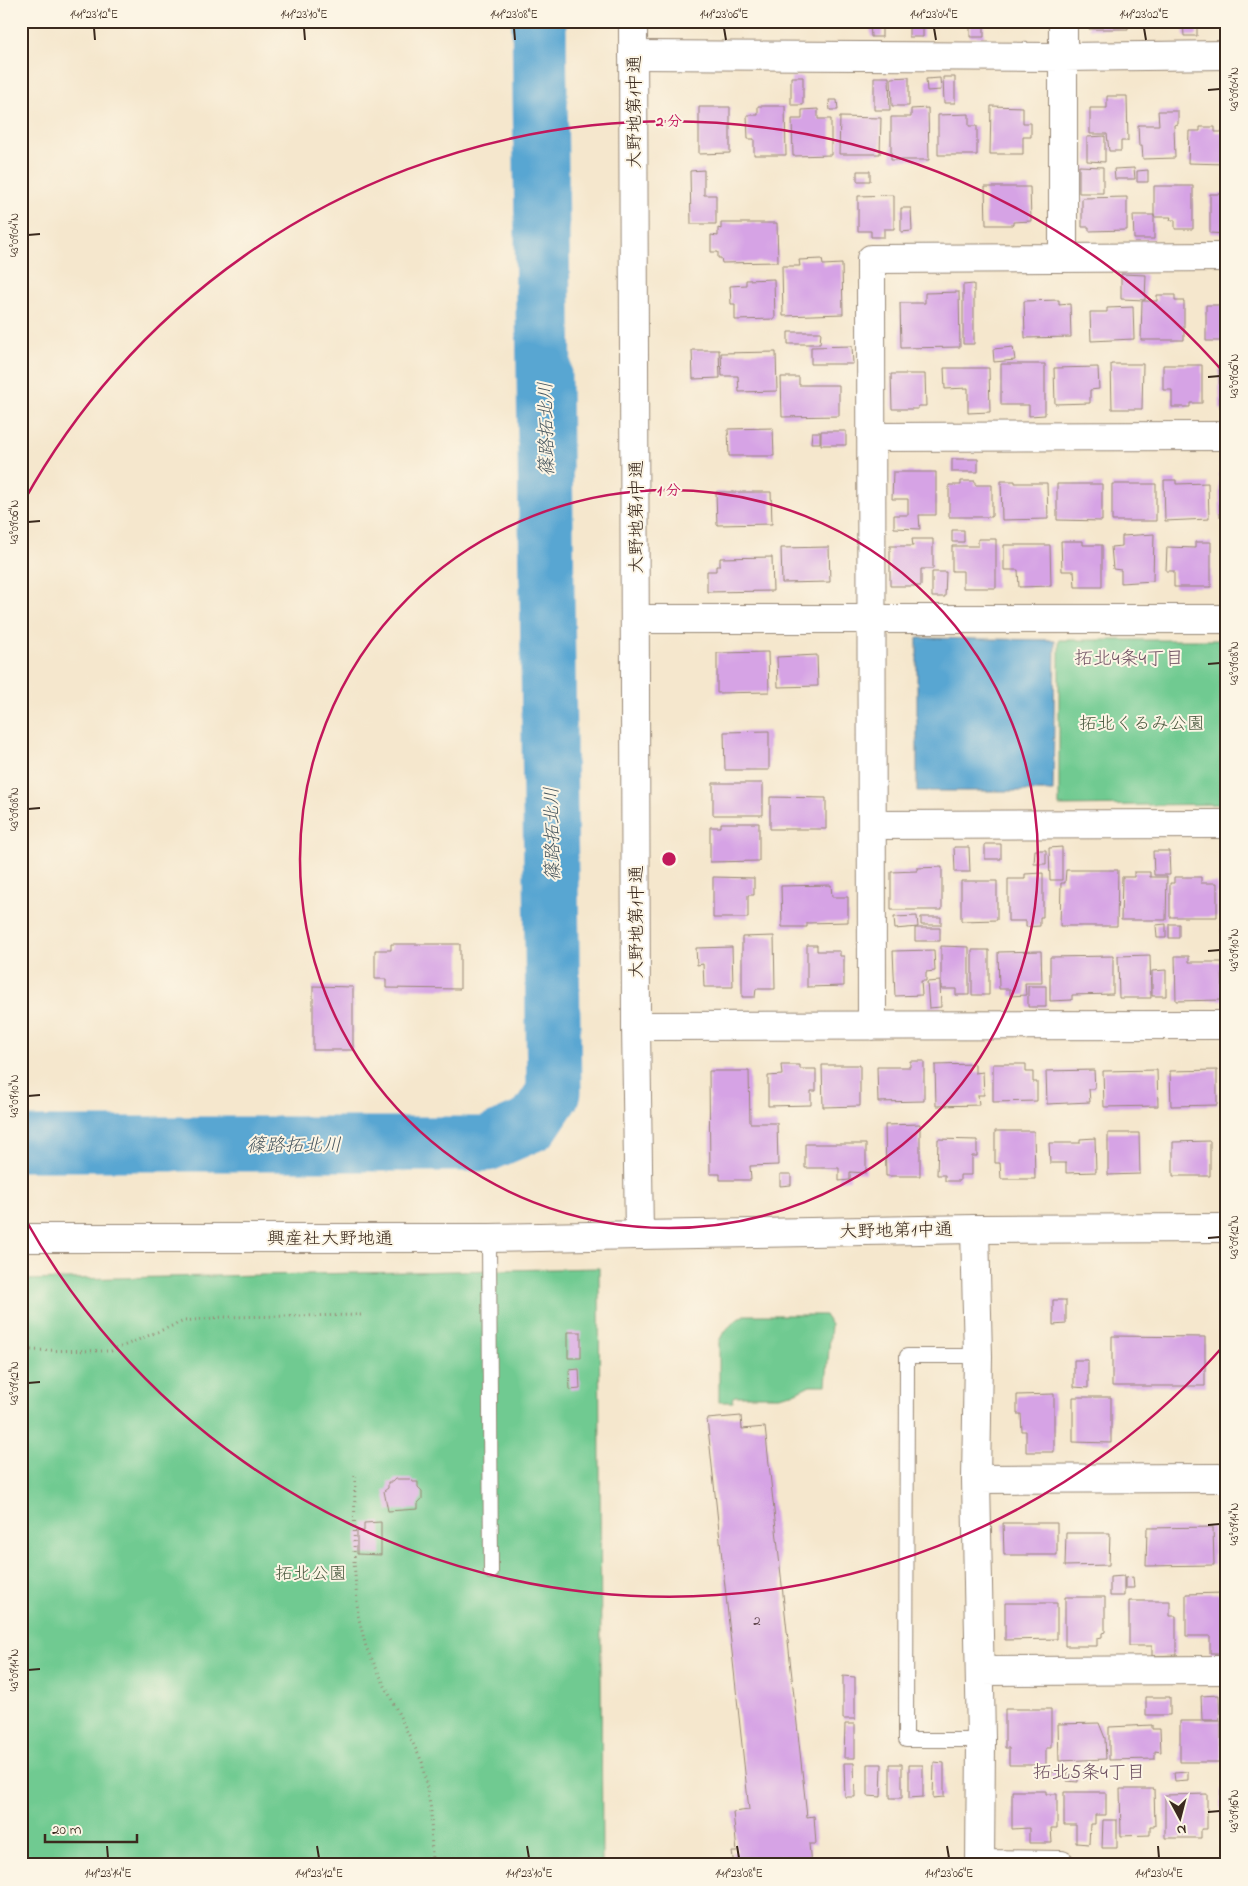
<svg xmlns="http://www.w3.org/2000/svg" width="1248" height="1886" font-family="'Indie Flower','Klee One',sans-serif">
  <rect width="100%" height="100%" fill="#fcf5e5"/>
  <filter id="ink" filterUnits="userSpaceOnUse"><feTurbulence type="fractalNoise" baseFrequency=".02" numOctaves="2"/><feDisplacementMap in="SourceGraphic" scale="10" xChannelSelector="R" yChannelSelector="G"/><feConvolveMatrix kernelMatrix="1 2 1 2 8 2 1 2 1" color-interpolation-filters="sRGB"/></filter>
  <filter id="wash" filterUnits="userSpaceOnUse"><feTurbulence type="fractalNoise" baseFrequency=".0096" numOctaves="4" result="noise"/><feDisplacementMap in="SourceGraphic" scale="20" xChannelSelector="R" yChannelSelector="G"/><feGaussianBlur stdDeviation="1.12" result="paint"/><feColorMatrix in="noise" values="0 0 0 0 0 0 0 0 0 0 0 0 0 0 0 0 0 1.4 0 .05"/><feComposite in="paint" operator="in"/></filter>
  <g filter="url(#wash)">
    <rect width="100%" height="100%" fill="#f5e7cd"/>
    <path fill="#70ca91" stroke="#567a58" d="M1059,640H1227V804L1059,806Z
      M599,1268L602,1865H21V1280Z
      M744,1315H825L831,1325L826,1385H810L796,1392L779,1396H735L732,1398L733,1402H719V1341C725,1329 733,1322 744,1315Z"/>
    <path fill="#59a6d2" stroke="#4a6878" d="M917,638L1055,640L1053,791H917Z"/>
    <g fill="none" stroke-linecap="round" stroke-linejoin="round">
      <path stroke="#59a6d2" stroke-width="55" d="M21,1144H487L533,1124L554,1092L539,21"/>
    </g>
    <g id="blocks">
      <path fill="#d6a3e5" d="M909,21H923V37H909Z
        M970,21H984V37H970Z
        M1089,21H1128V29H1089Z
        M1162,21H1178V26L1162,27Z
        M1183,21H1197V36H1184Z
        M870,22H882V37H871Z
        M791,77H803V105H791Z
        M874,77H889L890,110H874Z
        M909,77V106H892L891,78Z
        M943,77H955V103H944Z
        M940,78L941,90L927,91L926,79Z
        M1107,96H1127L1128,141H1121V151H1109L1107,134H1090V108H1107Z
        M829,100H837L838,110H830Z
        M758,106H785L786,155H754V139H748L747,115H758Z
        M991,106L1023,107V123H1031V137H1023V154H990Z
        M699,107H730V153L699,154Z
        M928,108L929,160H891V117H911V109Z
        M818,109V119H831V155L793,156L792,119H802V110Z
        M1158,111H1178V124L1174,125L1175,158L1143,159L1142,146H1139L1138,125H1159Z
        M969,114V126H977V155H938V115Z
        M840,117L881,118L880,154H839Z
        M1200,127H1215V132H1225V164L1188,163L1189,131H1200Z
        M1105,136V162L1087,161V137Z
        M1079,166L1103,167V193H1079Z
        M1134,168L1135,179H1115L1114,169Z
        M704,170V195H716V224H691L690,171Z
        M1148,170V182H1137V171Z
        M857,171H870V181H857Z
        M1154,186H1193V229H1175V220H1170L1171,217H1154Z
        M985,187H1030L1031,221L1013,222V225H986Z
        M1210,194H1227V234L1210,233Z
        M894,195V229H884V237H871V231H858V196Z
        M1127,197V230L1089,231V227H1082V198Z
        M901,208H911L912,231L901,232Z
        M1133,215H1154V239H1134Z
        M721,223H777L778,262L722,263L721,258H718V252H711V235L718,236V228L721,229Z
        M822,259L823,265L842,264L843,314L783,316L782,266H800L799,260Z
        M1121,274L1146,275L1145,300L1121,299Z
        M774,279L775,319L735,320V304H731L730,286L746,285V280Z
        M974,284V344H963V285Z
        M959,292L960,347L901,348L900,303H925V293Z
        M1157,295H1175V301H1184V340H1141L1142,301H1157Z
        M1059,300V305L1070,304L1071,337L1025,338L1024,301Z
        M1206,305H1227V341H1206Z
        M1133,307L1134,339L1091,341L1090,312H1107V308Z
        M788,332H821L820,344H788Z
        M852,346L853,364H811V347Z
        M1013,347L1015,360L994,362L993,349Z
        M692,350H719L720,378L693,379Z
        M776,352L777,391L739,392L738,376H722L721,353Z
        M1001,364H1045V415L1029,416V405H1001Z
        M1111,364H1143L1142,409H1112Z
        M1163,365H1202V403H1190V407H1172V390H1163Z
        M1098,367L1099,389L1090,390V403L1055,404L1054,368Z
        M944,368H989L990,412L968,413V388L945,389Z
        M1219,369H1227V409H1220Z
        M891,374H925L926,406H918V409H892Z
        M781,377H799V385H839V416L782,417Z
        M773,428L774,456H729L728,429Z
        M821,431H846V445H821Z
        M812,432H820V443H811Z
        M952,459H978V472H952Z
        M893,472H936V515H919L920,529L894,528V515H908V499H892Z
        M1227,472V517H1220L1219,473Z
        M1164,480H1176V484L1208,483L1209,519L1165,521Z
        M961,481H975V485H992V517H949V485H961Z
        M1001,481H1015V483H1047L1048,519L1002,520Z
        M1057,484H1102V521L1057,520Z
        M1112,484H1156V521H1112Z
        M716,492H771L772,524L717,525Z
        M952,530H964V542H952Z
        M1154,534L1153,581L1121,583V570L1113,569L1111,547L1122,546V536Z
        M912,539H933V569H921V586H890V546H913Z
        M978,539H996V588H963V571H952V546H978Z
        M1061,541H1083V545H1102V587H1075L1074,571H1062Z
        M1195,542H1211V587H1174V571H1166L1167,547L1195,548Z
        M1004,545H1050L1051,586L1019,587L1018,570H1004Z
        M829,547L830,582L782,583L781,548Z
        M772,557L773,591L707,592V571H716V566H720V558Z
        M932,572H946L945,597H932Z
        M768,652L769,692L717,693V653Z
        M817,655L818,686L778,687L777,657Z
        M769,731V770H725L724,732Z
        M713,783H763V815H713Z
        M770,797L826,798V829H770Z
        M721,823H759V861L710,862V827H721Z
        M985,844H1001V859H985Z
        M954,847H969L970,872H955Z
        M1062,847V880H1050L1049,848Z
        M1035,850H1046V864H1034Z
        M1153,851H1169L1170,875H1154Z
        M942,867V910H891V872L917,871V868Z
        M1066,870H1118L1117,926H1060L1061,883H1065Z
        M1134,872H1150V877H1167L1166,920H1121L1122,877H1134Z
        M1043,873V917H1040V926L1026,927V921H1008V879H1025V874Z
        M713,877L754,878V895H748V918H713Z
        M1174,877H1201V883H1217V917H1170V883H1174Z
        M961,881H997V920L961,921Z
        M1225,884H1227V917H1224Z
        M831,885L832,897H848V922L807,923V927H782L781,886Z
        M917,916L918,927L895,929L894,917Z
        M921,917H941V925H921Z
        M1166,924V938H1157L1156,925Z
        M1169,924H1179V938H1169Z
        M1222,926H1227V945H1223Z
        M915,928H940V941H915Z
        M774,936L775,989H756L755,997H742V937Z
        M391,944H460V989L386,988V979H375V950H391Z
        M807,945H817V951H840V956H844V986L807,987Z
        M941,946L969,947V995H956V989H941Z
        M732,947L733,987H704L703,964L697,965L696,948Z
        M934,950L935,971L926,972V981H921L922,995L895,996L893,951Z
        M972,950H989V995H972Z
        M1041,951L1042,983H1025L1026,995L1010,996V989H999L998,952Z
        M1150,955L1151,998H1119L1118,956Z
        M1113,956V994L1072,995V1000L1050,1001V957Z
        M1175,956H1189V962H1222L1223,1000L1176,1001Z
        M1166,970V996H1152V971Z
        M940,981L941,1007L929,1008L927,982Z
        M313,986L353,987V1050H313Z
        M1028,986H1046V1007H1028Z
        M910,1061H924V1101L878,1102L877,1067H910Z
        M975,1064V1073L983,1072L984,1095H978L979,1105L936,1106L935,1065Z
        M993,1064H1026V1072H1033V1082H1037V1101L993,1102Z
        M781,1065H800V1069H816V1091H811V1105L768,1106V1076L782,1075Z
        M822,1065H860V1106L823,1107Z
        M1224,1069H1227V1098H1225Z
        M1094,1070L1095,1089H1089L1090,1102L1047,1104L1046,1071Z
        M1157,1070L1158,1106L1104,1107L1103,1071Z
        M1217,1070V1105L1171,1106L1170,1071Z
        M709,1071H749L750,1123H777L778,1165L750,1166L751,1180H720V1174H710Z
        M920,1124V1176H886L885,1125Z
        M995,1131H1034L1035,1179H1001L1000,1163H995Z
        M1108,1133H1139L1140,1174L1108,1175Z
        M1095,1138L1096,1172L1066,1173V1163H1050L1049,1143H1080V1139Z
        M938,1139L977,1140V1156H972V1175H960V1181H945V1175H937Z
        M1210,1141V1176H1173V1142Z
        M805,1144H866V1173L850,1172V1180L839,1181V1168H805Z
        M780,1174H791V1185L780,1186Z
        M1053,1300H1066V1324L1053,1325Z
        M568,1332H581V1358H568Z
        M1112,1336L1205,1337V1386H1112Z
        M1074,1360H1088V1388L1074,1387Z
        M579,1369L580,1389L570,1390L569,1370Z
        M1054,1394V1452H1026V1431H1022L1021,1414H1017V1395Z
        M1073,1397H1111V1443L1073,1442Z
        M741,1416L742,1429L765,1427L807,1817L814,1816L816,1844H809L811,1865H734L732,1852H737L733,1812L749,1810L707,1419Z
        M395,1479H411L413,1482H418V1487L422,1491V1499L418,1503V1509L388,1511L384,1491L388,1488V1482H392Z
        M381,1522V1555L357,1554V1531H364V1523Z
        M1003,1523H1057V1555H1004Z
        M1213,1527L1214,1565L1146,1566L1147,1528Z
        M1066,1533H1110L1109,1565L1065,1566Z
        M1124,1576V1596H1110V1577Z
        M1133,1577L1134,1588H1125V1578Z
        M1223,1593V1636H1227V1653H1210V1636H1186V1594Z
        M1065,1597H1105V1632L1102,1633V1637L1097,1638V1646H1065Z
        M1129,1601H1170V1616H1176V1655L1152,1656V1646H1129Z
        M1005,1603H1057V1639L1005,1640Z
        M843,1676L855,1677V1719H843Z
        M1219,1695L1220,1720H1202L1201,1696Z
        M1146,1697H1170V1715H1146Z
        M1005,1709H1051V1748H1046V1765H1009V1748H1005Z
        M1180,1721H1221V1762H1180Z
        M1099,1723L1105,1738L1106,1759L1059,1761L1058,1724Z
        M845,1724H855V1758H844Z
        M1152,1725V1729H1160L1161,1752L1155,1751V1759L1109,1760V1727Z
        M934,1762L944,1763V1797L933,1798Z
        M844,1763H854L855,1797H845Z
        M868,1764H882L881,1797L868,1796Z
        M890,1764H902V1798H890Z
        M909,1765H923V1797L909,1798Z
        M1051,1772H1064V1778H1051Z
        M1188,1772V1780L1175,1781L1174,1773Z
        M1067,1773H1078V1782L1067,1781Z
        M1120,1789H1154L1155,1826H1150V1835L1121,1836Z
        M1221,1790H1227V1829H1221Z
        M1012,1791H1046V1794H1057V1828H1051L1052,1843H1029V1828L1012,1829Z
        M1064,1792H1106V1815H1095V1824H1090L1089,1844L1076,1843V1825H1064Z
        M1207,1794V1829H1201V1838H1165V1795Z
        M1103,1820H1117V1848H1102Z"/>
    </g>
  </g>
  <g filter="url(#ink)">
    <use href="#blocks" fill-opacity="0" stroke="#988876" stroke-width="1"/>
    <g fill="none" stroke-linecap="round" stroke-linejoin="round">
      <defs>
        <path id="lane" d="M489,1238L491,1572
          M978,1356H907L906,1740H981"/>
        <path id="street" d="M633,55L1064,57L1227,55
          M1063,257V21
          M871,437L1227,436
          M636,619H1227
          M872,825L1227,824
          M636,1026L1227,1025
          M872,1026L871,259L1227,257
          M975,1229L978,1356L976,1479L981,1740L980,1865
          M976,1479L1227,1478
          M980,1671L1227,1670
          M980,1864L1061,1865"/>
        <path id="secondary" d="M633,21L636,1026L639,1235L975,1229L1227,1228
          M21,1238H489L639,1235"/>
      </defs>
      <use href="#lane" stroke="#988876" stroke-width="16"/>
      <use href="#street" stroke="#988876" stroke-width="30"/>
      <use href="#secondary" stroke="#988876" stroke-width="30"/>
      <path stroke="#988876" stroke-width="3" stroke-dasharray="1 4" stroke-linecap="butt" d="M21,1350L111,1351L184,1321L223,1317L362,1315
        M355,1476L354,1561L358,1615L366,1647L422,1762L431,1810L432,1865"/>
      <use href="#lane" stroke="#fff" stroke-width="14"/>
      <use href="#street" stroke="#fff" stroke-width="28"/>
      <use href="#secondary" stroke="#fff" stroke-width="28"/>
    </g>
  </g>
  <path fill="none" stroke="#3b2a1e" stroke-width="2" d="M94,28L95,40M304,28L305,40M514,28L515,40M724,28L726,40M934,28L936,40M1144,28L1146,40M1208,90L1220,89M28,235L40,234M1208,377L1220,376M28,522L40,521M1208,664L1220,663M28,809L40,808M1208,951L1220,950M28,1096L40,1095M1208,1238L1220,1237M28,1383L40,1382M1208,1525L1220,1524M28,1670L40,1669M1208,1812L1220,1811M107,1846L108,1858M317,1846L319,1858M527,1846L529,1858M737,1846L739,1858M947,1846L949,1858M1158,1846L1159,1858"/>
  <g fill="none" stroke="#c2185b" stroke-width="2.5">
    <circle cx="669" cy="859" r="369"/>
    <path d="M1226 1343A738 738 0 0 1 24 1217M24 501A738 738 0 0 1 1226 375"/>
  </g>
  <g text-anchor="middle" stroke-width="4" stroke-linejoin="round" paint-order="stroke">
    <g font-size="15" fill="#624850">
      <text x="757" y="1625">2</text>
    </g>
    <g font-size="18" fill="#3b2a1e" stroke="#fcf5e5">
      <text transform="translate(634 112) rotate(-90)" y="6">大野地第1中通</text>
      <text transform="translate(636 517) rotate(-90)" y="6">大野地第1中通</text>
      <text transform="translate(636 922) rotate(-90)" y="6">大野地第1中通</text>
      <text transform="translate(896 1230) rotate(-1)" y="6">大野地第1中通</text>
      <text x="330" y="1244">興産社大野地通</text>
    </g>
    <g font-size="18" fill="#4b5a40" stroke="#fcf5e5">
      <text x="1142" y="729">拓北くるみ公園</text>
      <text x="311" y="1579">拓北公園</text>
    </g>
    <g font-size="19" font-style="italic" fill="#46555d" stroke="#fcf5e5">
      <text transform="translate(545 429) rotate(-91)" y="7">篠路拓北川</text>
      <text transform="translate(551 834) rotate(-91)" y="7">篠路拓北川</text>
      <text x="294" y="1151">篠路拓北川</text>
    </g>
    <g font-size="19" fill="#715464" stroke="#fcf5e5">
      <text x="1129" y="664">拓北4条4丁目</text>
      <text x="1089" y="1778">拓北5条4丁目</text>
    </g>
  </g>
  <circle cx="669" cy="859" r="8" fill="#c2185b" stroke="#fcf5e5" stroke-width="2.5"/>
  <g font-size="15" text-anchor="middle" font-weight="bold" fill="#c2185b" stroke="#fcf5e5" stroke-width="4" stroke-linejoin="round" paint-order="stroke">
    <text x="669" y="126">2 分</text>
    <text x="669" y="495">1 分</text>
  </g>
  <rect width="1248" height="1886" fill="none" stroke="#fcf5e5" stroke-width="55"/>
  <g transform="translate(1180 1818) rotate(173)" stroke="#fcf5e5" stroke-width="4" paint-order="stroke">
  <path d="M0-4L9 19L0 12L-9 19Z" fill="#3b2a1e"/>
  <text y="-8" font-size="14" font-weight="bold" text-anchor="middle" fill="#3b2a1e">N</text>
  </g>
  <path d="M45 1834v8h92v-8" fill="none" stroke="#3b2a1e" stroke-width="2.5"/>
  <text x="52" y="1834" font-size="15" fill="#3b2a1e" stroke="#fcf5e5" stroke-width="4" paint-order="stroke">20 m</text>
  <rect x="28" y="28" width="1192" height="1830" fill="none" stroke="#3b2a1e" stroke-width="2"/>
  <g font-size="12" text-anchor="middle" fill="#3b2a1e">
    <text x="94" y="18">141°23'12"E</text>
    <text x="304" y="18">141°23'10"E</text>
    <text x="514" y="18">141°23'08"E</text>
    <text x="724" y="18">141°23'06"E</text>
    <text x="934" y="18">141°23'04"E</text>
    <text x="1144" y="18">141°23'02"E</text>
    <text transform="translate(1234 89) rotate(-90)" y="4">43°09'04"N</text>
    <text transform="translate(14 235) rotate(-90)" y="4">43°09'04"N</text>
    <text transform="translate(1234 376) rotate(-90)" y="4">43°09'06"N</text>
    <text transform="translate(14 522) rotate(-90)" y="4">43°09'06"N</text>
    <text transform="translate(1234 663) rotate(-90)" y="4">43°09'08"N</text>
    <text transform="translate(14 809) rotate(-90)" y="4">43°09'08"N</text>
    <text transform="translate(1234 950) rotate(-90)" y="4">43°09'10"N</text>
    <text transform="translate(14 1096) rotate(-90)" y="4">43°09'10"N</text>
    <text transform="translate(1234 1237) rotate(-90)" y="4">43°09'12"N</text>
    <text transform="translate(14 1383) rotate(-90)" y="4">43°09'12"N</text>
    <text transform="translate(1234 1524) rotate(-90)" y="4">43°09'14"N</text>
    <text transform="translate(14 1670) rotate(-90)" y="4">43°09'14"N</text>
    <text transform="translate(1234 1811) rotate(-90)" y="4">43°09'16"N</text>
    <text x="108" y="1877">141°23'14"E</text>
    <text x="319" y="1877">141°23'12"E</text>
    <text x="529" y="1877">141°23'10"E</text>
    <text x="739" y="1877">141°23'08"E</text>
    <text x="949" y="1877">141°23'06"E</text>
    <text x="1159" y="1877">141°23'04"E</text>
  </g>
</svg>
